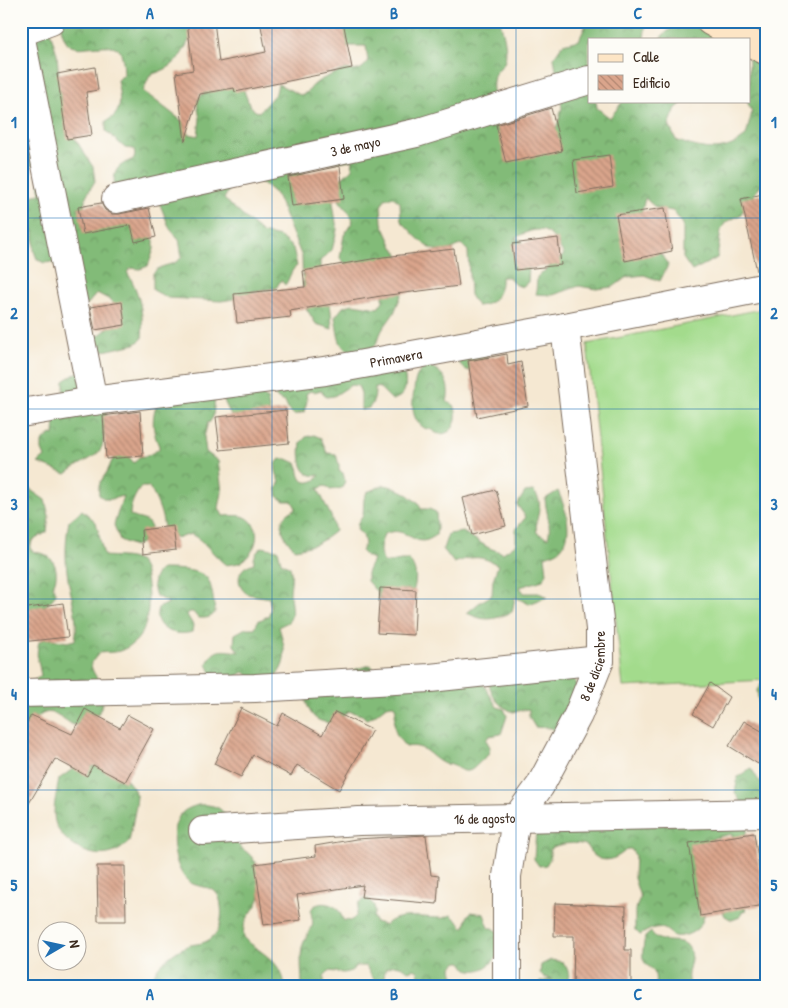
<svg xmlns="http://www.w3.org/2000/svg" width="788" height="1008" font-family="'Patrick Hand',sans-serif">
  <defs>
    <pattern id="forest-crowns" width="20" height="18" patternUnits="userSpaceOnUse" patternTransform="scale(1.25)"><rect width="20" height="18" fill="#82bb78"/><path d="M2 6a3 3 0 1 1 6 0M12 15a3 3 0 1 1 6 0" fill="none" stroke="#6c9862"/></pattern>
    <pattern id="building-back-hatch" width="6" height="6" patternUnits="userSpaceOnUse" patternTransform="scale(1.25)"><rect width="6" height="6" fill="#daa58c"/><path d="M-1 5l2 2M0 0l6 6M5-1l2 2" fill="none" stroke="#b28772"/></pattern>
  </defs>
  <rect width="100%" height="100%" fill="#fdfcf7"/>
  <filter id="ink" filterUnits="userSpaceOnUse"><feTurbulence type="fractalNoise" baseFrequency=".02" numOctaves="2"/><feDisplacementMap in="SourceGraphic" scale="10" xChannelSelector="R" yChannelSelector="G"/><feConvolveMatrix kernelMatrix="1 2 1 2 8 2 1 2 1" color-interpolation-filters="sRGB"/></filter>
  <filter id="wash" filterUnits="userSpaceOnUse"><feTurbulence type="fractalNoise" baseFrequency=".0096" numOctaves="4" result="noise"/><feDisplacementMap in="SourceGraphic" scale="20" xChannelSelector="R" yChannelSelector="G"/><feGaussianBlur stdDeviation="1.12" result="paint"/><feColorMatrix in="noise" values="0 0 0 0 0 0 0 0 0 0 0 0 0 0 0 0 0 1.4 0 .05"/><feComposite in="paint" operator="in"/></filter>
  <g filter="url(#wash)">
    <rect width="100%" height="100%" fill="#f5e8d2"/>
    <path fill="url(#forest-crowns)" stroke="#5e724b" d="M21,21L49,28L57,54L59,81L74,137L93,167L95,181L86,196L84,205L87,214C112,218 137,219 154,240V249L148,266L140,269L131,268L127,272C140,293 144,315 142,339L135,344L104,351L91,341L106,330L115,317L112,301L97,293L86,306L53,262L44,263L37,259L34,251V233L25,215L24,197L40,194L39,168L23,163L21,160Z
      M59,21H193C194,31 192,35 187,44C177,64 171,68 150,75L143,91L186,124L189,134L198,136L200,119L197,103L201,95L214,85L243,88L249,104L255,111L259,112L276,93L278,84L300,95L308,92C315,79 333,75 346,69C356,72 361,71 368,62L366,46H350L336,50L315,21H500C503,33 508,48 505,60C504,66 496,70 494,76C488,98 504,121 513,139H545L557,127L562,108L554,57L563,44L579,40L586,25L585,21H646L644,39H589V101H596L597,108L610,118L623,101H685L676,108L669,125L676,140C693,147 714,153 732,145C737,143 741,139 746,136L752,112L747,101H749V42L767,45V181L763,182L740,215L725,223L721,230L717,258L692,271L683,258V224L673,211L656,208L645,198L637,231L659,251L668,265L660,281L644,275L627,277L613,287L596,289L579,286L553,295L536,294L537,277L564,255C551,228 540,223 514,239H520C531,251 529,266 528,282L522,287L514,284L509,277H501C502,293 494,305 477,306L470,295L468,251L461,244C433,263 420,239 401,221L400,202L393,197L385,199L381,206L382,223L393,247L404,262V288L394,313L382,330L375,346L369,353C337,352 340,345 335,317L344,306L353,304L378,308L383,301V291L357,276L340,258L344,235L353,221L350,214L339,200V181L352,169L353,160L293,166L321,183L332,196L337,230L332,250L320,261V278L328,294L331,311L332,329L316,324L306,308L303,292L302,257L276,194L264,184L248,177L232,183L224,199L262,233L280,237L293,248L297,266C290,270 290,279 285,285L281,280L276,288L253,291L247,297L221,301L168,298L153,290V273C164,262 172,268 182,257L179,239L170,229L159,202L114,191C114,171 114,167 134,159L135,155L134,149L125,148L106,131V121C124,114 120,96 117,80L124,75C123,41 116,45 87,47C82,48 76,48 71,46C63,41 62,29 59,21Z
      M686,21H704L720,39H662V36L677,24Z
      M21,295L25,296L28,314L21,328Z
      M486,350L487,358L486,374C471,371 461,373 457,356Z
      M428,366C445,371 451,386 447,402L454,405C459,415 456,434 440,434C436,434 434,431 430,429C428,429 425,429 423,427C411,419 412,403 414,391C415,379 416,372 428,366Z
      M402,367C407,381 409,396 392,400L380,388L375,387C375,396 375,401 369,408L361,410V393L358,386L351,385L334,396L326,397L321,390L314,392L310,391L306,394L307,401L304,412L294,415L288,409L285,402L278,399L273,393L275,385Z
      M80,371L107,405L106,417L103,420C108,461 92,453 66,474L38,463L45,457L42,450V442L51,434L54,435L55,420L64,392V381Z
      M174,376L215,396L213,417L209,423L208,422L204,437L206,452L218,461L222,492L219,508L223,516C231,516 240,514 247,518C264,529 256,553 241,562C237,564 231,564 226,565C212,554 207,543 191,534L178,538C173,536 167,534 165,529C163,526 163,520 162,517C160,508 154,494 149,487H141C135,495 130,505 130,515C141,522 148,516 152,531L148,540L134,546L120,540L114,525L123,496C112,498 109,503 99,495C98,485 100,482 105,475C109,470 110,464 113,459L120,456H128L134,463L139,457L147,456L159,449V446C147,420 156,403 167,379Z
      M261,393L267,399L270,413L232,419C230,411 225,405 223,397Z
      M314,435L321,438L327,453L336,454L339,465V471L343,473L345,481L342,488L330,490L328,487L324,486L318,489L331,516L335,531C321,543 313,546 295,549C288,542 278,529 283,519C286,514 292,511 296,508L292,501H284L278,497L277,489L280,481C276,474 273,465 280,459H287L298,464C299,472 299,484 310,482C315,481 317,479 320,475C300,479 299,458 301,442L306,437Z
      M384,485C391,486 398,489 404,492C409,495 412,500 418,502L421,509H429L436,512L437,528L436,535C413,553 410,523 384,534C380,546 377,553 385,563L401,560H409C417,570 417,580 413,592L381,608L377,592L367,581V573L373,559L366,556L361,551L365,544L363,535L357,530L358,522L363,516L364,499L367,492Z
      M21,486L29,487L32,491L45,500L49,516L47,532L32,541L30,549C36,554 38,552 44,554C57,560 59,575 53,585L56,593C50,605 43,608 30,610L21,598Z
      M533,491C547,504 533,518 537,533L548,538C552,526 546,512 545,499L558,491C565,507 574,532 562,547C559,552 550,554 545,556L547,573L543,580L520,587L524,593H539L547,597L529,604L515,597L512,612C493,620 486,622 467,613L479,603L492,595L493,580L498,565C480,555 473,556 454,563L443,549L448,534L463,532L489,548L503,553L516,544V529L526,517L517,505L525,492Z
      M82,510L96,522L104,556C113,557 131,556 138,561C145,566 146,578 147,586C150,610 149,639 122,650C116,653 106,652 99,653L91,663C91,671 97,677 100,684C108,709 97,722 73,725C68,722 62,717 56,714C35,705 27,736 21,750V683L33,681L41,676C39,662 35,656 39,642L46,638L67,642L75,640C80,617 69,594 67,571C65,554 66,537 69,521Z
      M262,547L278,550L281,562L290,567C293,577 290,585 290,595C290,601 294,615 289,621C286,624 282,624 279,627C284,645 290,662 274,678L249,676L244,672L234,678L213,677L207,664C214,647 222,650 239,652L234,645L235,634L246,628H255L258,621L268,616L271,609L269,598C262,596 255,596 248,594C239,590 236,576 243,569C245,566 250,565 254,563C253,557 257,551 262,547Z
      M162,569C173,569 200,569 207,578C212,584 214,604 215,612C211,619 205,618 198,618L193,612H189L187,615L193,625L192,632C176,637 151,629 158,608L169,603L156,596C152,585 152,576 162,569Z
      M371,665L374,670L484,685L497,707L504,709L507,716L501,734L489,736L486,740L490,747L488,755C472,767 472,780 450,763L447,765C430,759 427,743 406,747C393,733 393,727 396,709L394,705C382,704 379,716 366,719L362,715L348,711L337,723C316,723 311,718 305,698L356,669Z
      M570,674L575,681L576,689L555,731L551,728L535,727L529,717V709L513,712C496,704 493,698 488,681Z
      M767,676V716L759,705L757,690Z
      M91,766L100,767L127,780L133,788L137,796L136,805L129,842C125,845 121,849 117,851C95,862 65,846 56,825C51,812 57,792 59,779L74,768Z
      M751,768L759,781L767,782V813L744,806L735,793L738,777Z
      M198,805C232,803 225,823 237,843C240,848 244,850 248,853C259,862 261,880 260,893C259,911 240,916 244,938C260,953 283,961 285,987H154C154,983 153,978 154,975C157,964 180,947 191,945C195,944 199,944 202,943C219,938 223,921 221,906C219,880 197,892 186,879C173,865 168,829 181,814C185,809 192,807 198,805Z
      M747,822V830L744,837L737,839L731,834L713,838L709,844L746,907L745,911H742L740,917L732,920L725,916L722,909L704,915C702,930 687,938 673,936C661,923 654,927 640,935L635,930V912L640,897L634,878L635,855L631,849H627C612,864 596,864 586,845C577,842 557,843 550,849V858L546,865L539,866L534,859L536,830Z
      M365,899H368L374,905L375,912L373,916L375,922L385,925C396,912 425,918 440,918C443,919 448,916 451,915L460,923L462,927H465L468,915L471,912L484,914L489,928H493L500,933L499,955C490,965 481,974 467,969L462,962H458L452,967L453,975C458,980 465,981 469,987H421L418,971L414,969L408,971C402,965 393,963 385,969L384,978L377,981L372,977L366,966H357L351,971L344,973L329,971L324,976V987H302C302,974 300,960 302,947C304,940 309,933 312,926C315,918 306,910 316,905C321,903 323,903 328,904C337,906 340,911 343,920L351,921L356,916L359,903Z
      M651,932C653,934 655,937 657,938C670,946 690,933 691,958C691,964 688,969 688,974C687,978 689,983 689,987H655C658,963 646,971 643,958C642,954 644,942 645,937Z
      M551,960L563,962C581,987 552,987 536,987L540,982L552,979L543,977L540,973L541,965Z"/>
    <path fill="#a3db8c" stroke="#6f8255" d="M767,308V680L623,687L587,344Z"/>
    <g id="blocks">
      <path fill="url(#building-back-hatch)" d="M187,21H214L219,62L266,52L260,21H343L352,68L235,92L234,88L200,94L185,141L176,73L193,70Z
        M95,67L98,90L86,92L92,135L67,139L57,74Z
        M551,108L562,151L506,163L496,125Z
        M609,155L613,187L577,193L573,160Z
        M340,166L344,199L292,206L288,177Z
        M767,193V270L757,271L741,199Z
        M101,203L105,210L112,214H119L149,208L156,237L135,242L131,225L83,234L78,207Z
        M665,208L672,251L625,261L616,215Z
        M558,238L561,265L515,270L512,244Z
        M454,249L459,286L381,296L290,311L291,317L237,323L234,294L305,287L303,271L383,257Z
        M122,302L125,325L95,330L90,307Z
        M507,354L508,365L521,362L528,406L477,417L468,361Z
        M286,410L289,443L220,450L216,417Z
        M140,411L143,456L106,459L103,416Z
        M496,490L506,526L472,535L463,498Z
        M173,526L176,550L143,554L141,530Z
        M380,588L416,590L414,635L377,633Z
        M63,603L68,637L21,642V609Z
        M710,683L729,697L713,726L693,714Z
        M241,708L277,726L283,713L322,735L335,712L372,730L339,790L297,765L291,776L253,755L241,777L214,764Z
        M85,709L120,728L128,715L154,729L125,782L93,765L87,776L55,759L21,817V735L31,715L72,734Z
        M744,721L767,734V749L758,764L729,746Z
        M754,833L765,905L700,916L689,843Z
        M426,835L431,875L439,876L437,904L361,897L363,885L297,895L301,920L264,925L255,864L316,856L315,846L356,839Z
        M97,866H125L126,921H98Z
        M555,903L626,906L625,950H631V987H573L574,936H554Z"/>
    </g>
  </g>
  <g filter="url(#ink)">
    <use href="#blocks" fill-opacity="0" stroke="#7c6c5d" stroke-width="1"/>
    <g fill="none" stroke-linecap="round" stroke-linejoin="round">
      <defs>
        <g id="street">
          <path d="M21,32L51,21"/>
          <path d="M21,39L93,401"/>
          <path id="s1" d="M116,199L416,133L589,80"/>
          <path id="s2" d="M21,413L93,401L325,371L565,327L767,287"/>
          <path d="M21,693L255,688L430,678L600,660"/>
          <path id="s3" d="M203,831L359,821L767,813"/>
          <path id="s4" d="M507,987V876L516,819L540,786L578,715L600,660V629L565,327"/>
        </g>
        <path id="secondary" d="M710,21L742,39
          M749,42L767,51"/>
      </defs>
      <use href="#street" stroke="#7c6c5d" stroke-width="30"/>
      <use href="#secondary" stroke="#7c6c5d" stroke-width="30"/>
      <use href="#street" stroke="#fff" stroke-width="28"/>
      <use href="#secondary" stroke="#fde5c5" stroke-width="28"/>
    </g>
  </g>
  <path fill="none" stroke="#1f6fb2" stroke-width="1" stroke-opacity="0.55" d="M272,21V987M516,21V987M21,218H767M21,409H767M21,599H767M21,790H767"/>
  <g text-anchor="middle" stroke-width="4" stroke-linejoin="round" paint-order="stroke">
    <g font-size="14" fill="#3b2a1e" stroke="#fdfcf7">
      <text dy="5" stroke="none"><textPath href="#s1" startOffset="245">3 de mayo</textPath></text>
      <text dy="5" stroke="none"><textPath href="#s2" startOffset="379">Primavera</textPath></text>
      <text dy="5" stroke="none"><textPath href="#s4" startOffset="342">8 de diciembre</textPath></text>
      <text dy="5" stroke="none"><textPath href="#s3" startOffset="282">16 de agosto</textPath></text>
    </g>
  </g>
  <rect width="788" height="1008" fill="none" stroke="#fdfcf7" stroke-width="55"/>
  <rect x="588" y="38" width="162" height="65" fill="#fdfcf7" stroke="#afa8a0"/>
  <rect x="598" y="54" width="25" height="8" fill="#fde5c5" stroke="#afa8a0"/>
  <text x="633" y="62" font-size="15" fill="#3b2a1e">Calle</text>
  <rect x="598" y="75" width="25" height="15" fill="url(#building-back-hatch)" stroke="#afa8a0"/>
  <text x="633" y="88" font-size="15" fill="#3b2a1e">Edificio</text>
  <g transform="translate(62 946) rotate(81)"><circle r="24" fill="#fdfcf7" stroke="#afa8a0"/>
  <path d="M0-4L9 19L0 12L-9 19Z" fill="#1f6fb2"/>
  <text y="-8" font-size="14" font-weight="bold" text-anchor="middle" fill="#3b2a1e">N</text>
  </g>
  <rect x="28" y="28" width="732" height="952" fill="none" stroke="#1f6fb2" stroke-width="2"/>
  <g font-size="16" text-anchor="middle" font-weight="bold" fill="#1f6fb2">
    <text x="150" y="19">A</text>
    <text x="394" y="19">B</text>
    <text x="638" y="19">C</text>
    <text x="14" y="128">1</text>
    <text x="774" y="128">1</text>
    <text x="14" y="319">2</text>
    <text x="774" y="319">2</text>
    <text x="14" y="510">3</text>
    <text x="774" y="510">3</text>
    <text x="14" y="700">4</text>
    <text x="774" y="700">4</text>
    <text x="14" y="891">5</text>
    <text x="774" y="891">5</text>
    <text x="150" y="1000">A</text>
    <text x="394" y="1000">B</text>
    <text x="638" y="1000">C</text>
  </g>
</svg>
